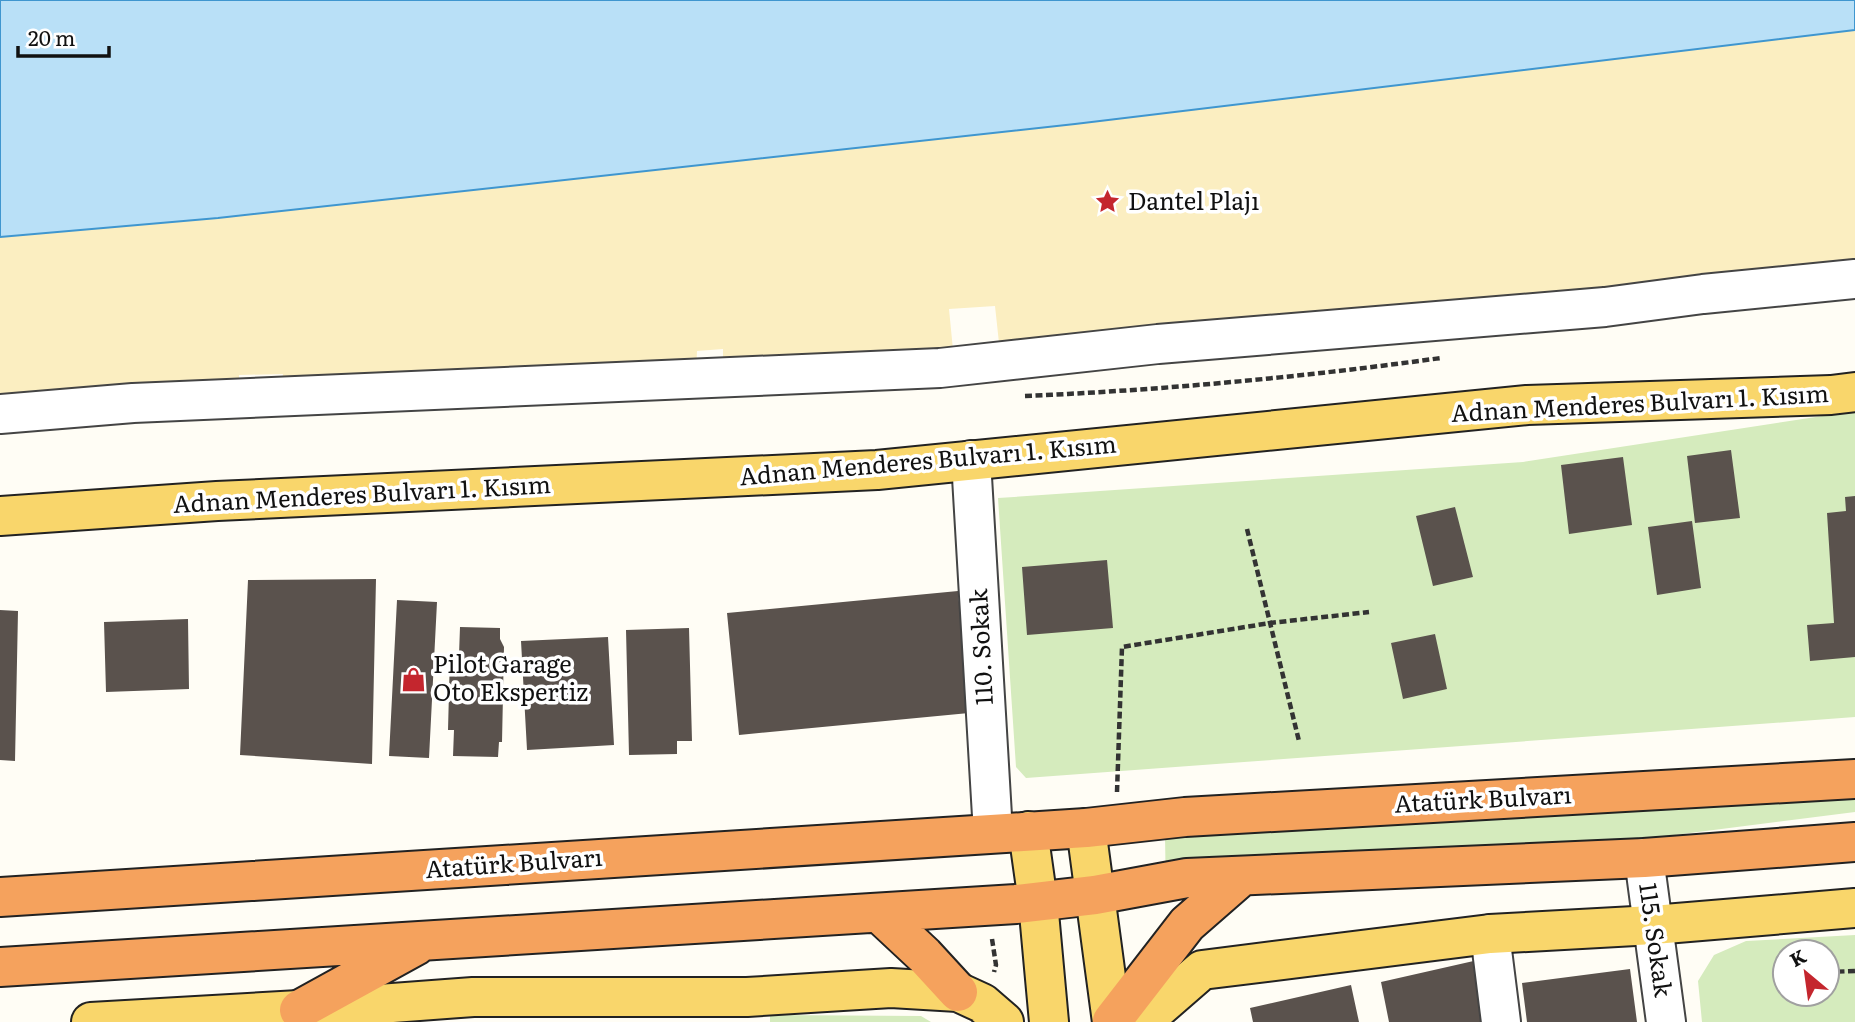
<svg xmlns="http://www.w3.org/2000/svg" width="1855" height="1022" font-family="Literata,serif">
  <rect width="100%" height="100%" fill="#fffdf5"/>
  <path fill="#d5ebbd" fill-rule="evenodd" d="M1855,411V717L1026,778L1016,767L998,498L1523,462Z
    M1855,795V812L1196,896H1166L1165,836Z
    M1855,935V1022H1702L1698,981L1714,955L1746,941ZM1785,952H1827V994H1785Z
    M770,1015L921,1016L931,1022H770Z"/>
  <path fill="#fbeec1" d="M1855,30V265L1302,318L999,343L995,306L949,309L953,350L723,375V349L697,351L696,373L281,388L283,374L239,375V389L0,402V237L218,218L1075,124Z"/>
  <path fill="#b9e0f7" stroke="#3f96cf" stroke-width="2" d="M0,0H1855V30L1075,124L218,218L0,237Z"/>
  <path fill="#5a524d" d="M1731,450L1740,518L1695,523L1687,456Z
    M1623,457L1632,525L1569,534L1561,465Z
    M1855,496V657L1810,661L1807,625L1834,623L1827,513L1846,511L1845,497Z
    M1455,507L1473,577L1433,586L1416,516Z
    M1692,521L1701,588L1657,595L1648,527Z
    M1107,560L1113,628L1027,635L1022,567Z
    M376,579L372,764L240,755L248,580Z
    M958,591L969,713L739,735L727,613Z
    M397,600L437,602L429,758L389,756Z
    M0,610L18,611L15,761L0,760Z
    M188,619L189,689L106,692L104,622Z
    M460,627L500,628V639L504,647L502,742H499L498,757L453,756L454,730H448L450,654L459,655Z
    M689,628L692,741H677V754L629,755L626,630Z
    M1435,634L1447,689L1403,699L1391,643Z
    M608,637L614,745L527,750L521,641Z
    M1478,960L1492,1022H1389L1381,982Z
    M1630,969L1637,1022H1527L1522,983Z
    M1351,985L1359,1022H1253L1250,1008Z"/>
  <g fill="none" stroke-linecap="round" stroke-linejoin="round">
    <defs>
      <path id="minor" d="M0,414L133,403L940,368L1158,344L1605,307L1703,294L1855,279
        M971,460L993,833
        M1644,858L1666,1022
        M1490,934L1501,1022"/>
      <path id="major" d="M0,516L217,501L877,470L1527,405L1831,395L1855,392
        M1086,828L1112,1022
        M1028,831L1038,902L1049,1022
        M91,1022L299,1010L473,997H747L891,988L958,992L982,1003L1004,1022
        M1142,1022L1202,970L1490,934L1653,925L1855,908"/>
      <path id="highway" d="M0,897L1086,828L1185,817L1855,779
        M879,913L924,955L958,992
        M0,967L1016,904L1095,895L1187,878L1644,858L1855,842
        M299,1010L417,945
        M1112,1021L1187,924L1242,876"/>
    </defs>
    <use href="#minor" stroke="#444" stroke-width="42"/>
    <use href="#major" stroke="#222" stroke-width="42"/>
    <use href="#highway" stroke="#222" stroke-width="42"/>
    <path stroke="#333" stroke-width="4.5" stroke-dasharray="7 3.5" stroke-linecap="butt" d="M1025,396C1164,390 1303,377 1441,358
      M1247,529L1299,741
      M1117,792L1122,647L1270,623L1369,612
      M992,939L996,965L994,972
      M1827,972L1855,971"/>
    <use href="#minor" stroke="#fff" stroke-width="38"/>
    <use href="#major" stroke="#f9d66b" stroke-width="38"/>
    <use href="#highway" stroke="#f5a25d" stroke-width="38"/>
  </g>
  <defs>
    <symbol id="sight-bare" viewBox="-9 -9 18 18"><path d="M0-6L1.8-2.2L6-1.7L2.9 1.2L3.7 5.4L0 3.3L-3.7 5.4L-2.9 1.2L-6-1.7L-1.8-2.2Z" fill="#c4262e" stroke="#fff" stroke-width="2.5" paint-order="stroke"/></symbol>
    <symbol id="shop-bare" viewBox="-9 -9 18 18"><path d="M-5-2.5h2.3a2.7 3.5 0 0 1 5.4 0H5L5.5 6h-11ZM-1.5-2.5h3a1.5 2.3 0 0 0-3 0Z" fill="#c4262e" stroke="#fff" stroke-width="2.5" paint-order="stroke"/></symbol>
  </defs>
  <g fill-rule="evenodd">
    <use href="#sight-bare" x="1090" y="184" width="35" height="35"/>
    <use href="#shop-bare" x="396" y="662" width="35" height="35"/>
  </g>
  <g text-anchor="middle" stroke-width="7" stroke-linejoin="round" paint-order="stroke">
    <g font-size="24" fill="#111" stroke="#fff" text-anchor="start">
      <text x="1128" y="210">Dantel Plajı</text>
      <text x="433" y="673">Pilot Garage<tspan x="433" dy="28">Oto Ekspertiz</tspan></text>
    </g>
    <g font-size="24" fill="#111" stroke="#fff">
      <text transform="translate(1640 404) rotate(-3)" y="8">Adnan Menderes Bulvarı 1. Kısım</text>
      <text transform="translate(928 461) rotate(-5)" y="8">Adnan Menderes Bulvarı 1. Kısım</text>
      <text transform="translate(362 495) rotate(-3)" y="8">Adnan Menderes Bulvarı 1. Kısım</text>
      <text transform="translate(982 647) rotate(-93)" y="8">110. Sokak</text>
      <text transform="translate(1483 800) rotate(-3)" y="8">Atatürk Bulvarı</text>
      <text transform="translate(514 864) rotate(-4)" y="8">Atatürk Bulvarı</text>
      <text transform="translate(1655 940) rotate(82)" y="8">115. Sokak</text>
    </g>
  </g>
  <g transform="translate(1806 973) rotate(331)"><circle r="33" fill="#ffffff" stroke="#a0a0a0" stroke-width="2"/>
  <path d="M0-5L12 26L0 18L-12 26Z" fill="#c4262e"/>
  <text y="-10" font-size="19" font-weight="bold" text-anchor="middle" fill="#111111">K</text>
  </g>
  <path d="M18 46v10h91v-10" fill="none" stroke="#111111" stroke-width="3.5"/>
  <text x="28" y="46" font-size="21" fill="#111111" stroke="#ffffff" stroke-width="5" paint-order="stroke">20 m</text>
</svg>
